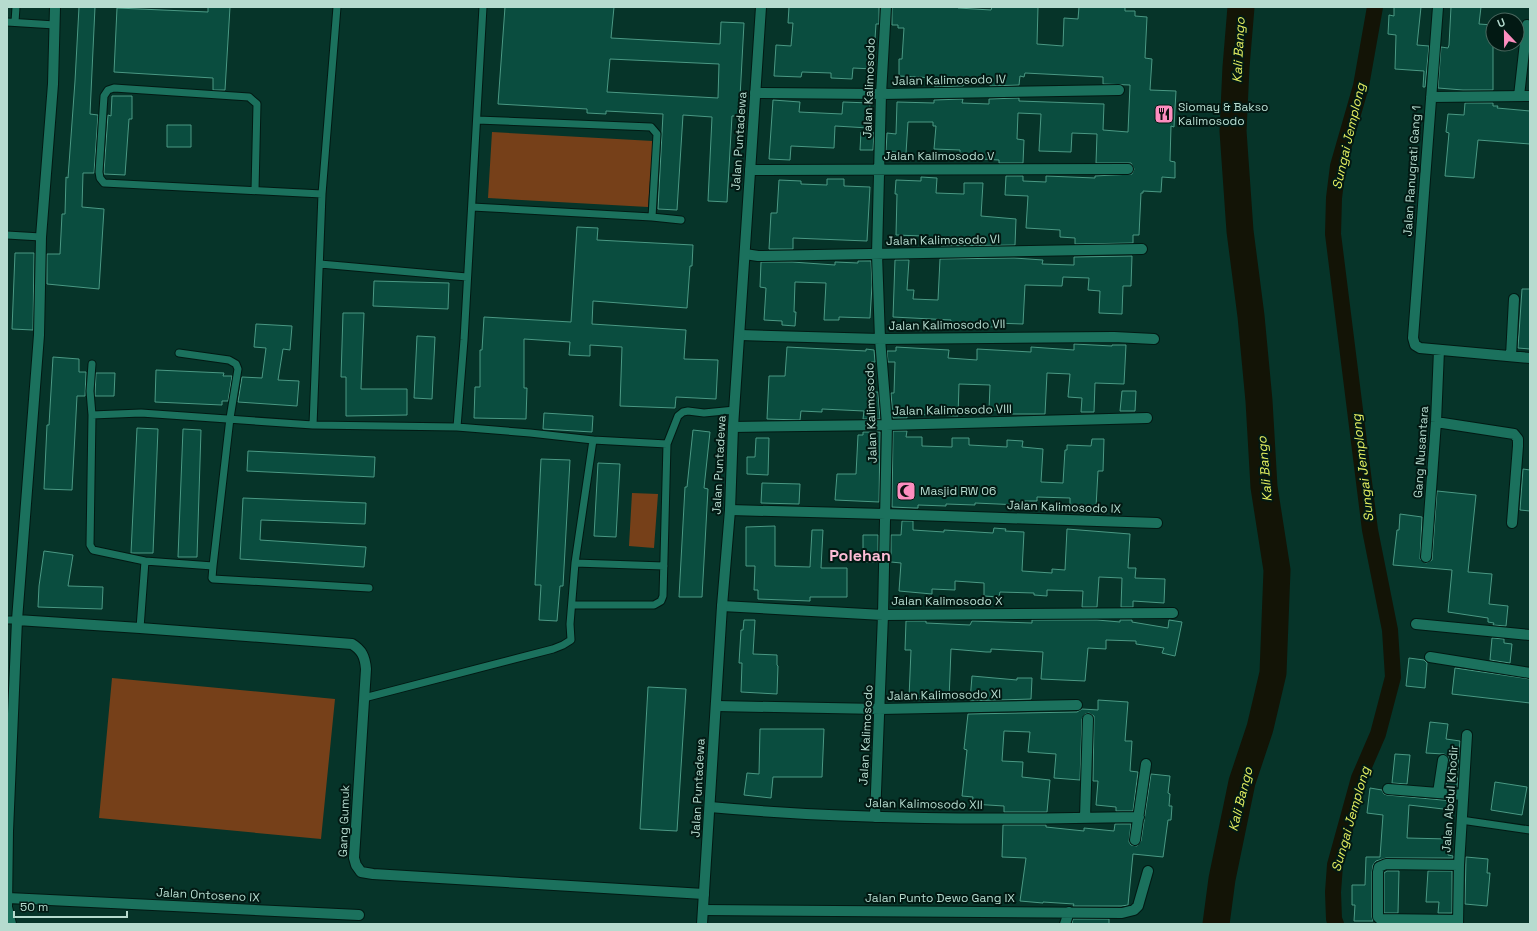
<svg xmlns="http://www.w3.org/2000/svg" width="1537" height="931" font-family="'Space Grotesk',sans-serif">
  <rect width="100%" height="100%" fill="#063429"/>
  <path fill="#764019" d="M492,132L653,141L648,207L488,198Z
    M632,493L658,494L654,548L629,546Z
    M112,678L335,699L321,839L99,818Z"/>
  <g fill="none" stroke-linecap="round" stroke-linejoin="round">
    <path stroke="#131406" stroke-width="16" d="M1336,924L1334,919L1333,892L1335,865L1359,778L1378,734L1393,677L1390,630L1370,530L1333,234L1334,198L1338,166L1361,86L1375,7"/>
    <path stroke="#131406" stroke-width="27" d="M1216,924L1222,879L1242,782L1260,728L1273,673L1277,570L1264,487L1259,401L1251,316L1240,231L1233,131L1236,67L1241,7"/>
  </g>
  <path fill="#0a4d3f" stroke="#4a9984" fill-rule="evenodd" d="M79,7H95L90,114L98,115L94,173H83L82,207L104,209L99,289L47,284V254H60L62,214H65L66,177L68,178L75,81Z
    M208,7H230L225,90H213V78L114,72L117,8L208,12Z
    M505,7H614L611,38L720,44L721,22L744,23L739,116H732L727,202L708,201L712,117L683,115L677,210L658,209L663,114L606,111V114L587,113V109L498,104ZM610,59L719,64L718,98L607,92Z
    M789,7H879V24H876L873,69L853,68L852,79L831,78V73L802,72L801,77L774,76L776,45L791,46L793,23H788Z
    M892,7H958V8L991,10L992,7H1038L1037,44L1063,46L1064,18L1078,19L1079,7H1125V11H1135V16L1147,17L1145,58L1152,59L1150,90L1176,91L1174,127L1171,126L1170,161L1175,162V178L1162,177L1161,192L1143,191V193H1141L1139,235H1133V243L1075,244V238L1060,237V230L1026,228L1028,196L1005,195L1006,176H1023V181L1046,182V176L1095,178V176L1132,174L1134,169L1131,163H1096L1097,134L1072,133L1071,152L1039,151L1041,114L1018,113L1017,139L1024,140L1023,163H999V160L960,158V150L934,149L936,126H933V122H908L906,153L886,151L887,133L896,134L897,102L934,103V100L963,99L962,103L989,104V99L1019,98V101L1104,104L1103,130L1128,132L1130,85L1103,84V77L1025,73L1024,77L1020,76L1019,85L990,86V80L964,78L963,86L935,87V78L899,76V59H902L904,28H898V25H892Z
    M1394,7H1421L1417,45L1429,46L1425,87H1423L1424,71L1395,69L1396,35L1388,34L1389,15L1394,16Z
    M1451,7H1481L1479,24L1493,25V90H1463L1438,88L1441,47L1448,48L1449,45Z
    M112,96H132V119H129L125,175L104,174V172L108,115L111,116Z
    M773,100L800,102L799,112L842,114L843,102L870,103L869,128L835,126L834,148L791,146L790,160L769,159Z
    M1465,103H1493V106H1498L1497,108L1530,111V144L1478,140L1474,178L1445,176L1449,133L1446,132L1448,114L1464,115Z
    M167,125H191V147H167Z
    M861,132L874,133L873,150H860Z
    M921,177L937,178L936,193L964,194V183H983L981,216L1016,219L1015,245L941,246V240H922V236L896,235L897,194H895L896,180L921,181Z
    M827,179H844V186L870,187L867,241L793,238V249H769L771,213H777L779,180L801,181V184L827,185Z
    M577,227L598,228L597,240L693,245L692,266H690L687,308L593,301L592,324L686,330L684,359L718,360L716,399L676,397L675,408L620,406L622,347L590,345V356L569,355L570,342L524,339V388H527L526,419L474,418L475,387H480V350H482L484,317L571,322Z
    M15,253H34L33,330L12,329Z
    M1132,256L1131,286H1123L1122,314L1099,313L1100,291L1088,290L1089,278L1063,277L1062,286L1025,285L1023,324L994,323V327L950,325L951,320L893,317L895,260H909L907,290H914L913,299L938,300L940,259L1014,258L1043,260L1042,264L1074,265V257Z
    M858,261H871L872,285L870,318L839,317V320H824L826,283L795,282L794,312H796L795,326L782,325V321L764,320L766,288L760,287L761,262H792L835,265V262L858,263Z
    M374,281L449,283L448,309L373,306Z
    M1522,289H1530V349L1518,348Z
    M343,313H364L361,389H407V415L346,416V377H341Z
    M256,324L292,326L290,350L283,349L278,380L299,381L297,406L238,402L242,377L262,378L266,348L254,347Z
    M417,336L435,337L432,399L414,398Z
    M1074,344L1112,346V345H1126L1124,384L1095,383L1094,412H1081L1082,398L1068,397L1070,374L1047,373L1045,414H1011L1012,411L989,410L990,385L959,384L958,416L907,414V418H893L891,393H894L895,362H888L887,351H896V347L949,350L948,358L977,360V349L1031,352V347L1074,350Z
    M787,347L866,351V349L874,350L875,362H871L870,392H878L880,419H863L864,411L822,409V412L801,411L800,420L767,419L769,376H785Z
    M53,357L79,359V372H86L85,396H77L72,490L44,489L47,425H49Z
    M156,370L224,373L223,376H232L228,401H222V405L155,402Z
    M96,373H115L114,396H95Z
    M1122,391H1136L1135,411H1120Z
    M544,413L593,416L592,432L543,429Z
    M137,428L158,429L153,553H131Z
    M183,429L201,430L197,557H178Z
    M693,430L710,432L704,488L708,489L702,597H679L685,487H687Z
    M893,431H907L906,437H922V446L952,447V438H969V445L1007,447V440L1023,441L1022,447L1043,449L1041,482L1063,483L1065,450H1067V445L1091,446L1092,439H1104L1103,471H1098L1096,507L1070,505V498L1037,497V501H1020V505L975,503V505L946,504V506L918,505V508H914L892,507Z
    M863,432H880L879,502L835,500L837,474H856L858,435H863Z
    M756,438H769L768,475L747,474V457H755Z
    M248,451L375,457L374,477L247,471Z
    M541,459L570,460L563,586H560L557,621L539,620L541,585H535Z
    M598,463L620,464L616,537L594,536Z
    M1523,469L1530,470V511L1520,510Z
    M762,483L800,484L799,504L761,503Z
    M1437,491L1476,495L1468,572L1492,574L1489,604L1508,606L1506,626L1493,625L1494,623L1488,622V618L1448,612L1452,570L1393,565L1397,530H1399L1400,514L1422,517L1420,559L1426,563L1432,560Z
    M243,498L366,503L365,524L261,520L260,540L366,547L364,567L240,559Z
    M902,521H913V530L944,532V530L993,533L994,528L1006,529L1005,531L1024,532L1022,571L1052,573V569L1065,570L1067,529L1130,534L1128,568H1136L1135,578L1165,579L1164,603L1133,601V607H1121L1122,578L1099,577L1097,607H1082L1083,591L1047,590V596L1034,595V593L1000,592L999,597L984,596V583L955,581V590L932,589V594L899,591L901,563L891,562V535H901Z
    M775,526V566L810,567L812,530H823L821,568H847V597H810V601L758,599V590H754L755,566H746V527Z
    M863,535H878V562H863Z
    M44,551L73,555L68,586L103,587L102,609L38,607L39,586Z
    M744,620H755L753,654L777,655V665L778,666L777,694L741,692L742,663H739L741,630H743Z
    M1032,620H1097L1120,622V620H1132V622L1168,628L1169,620L1182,622L1175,656L1162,653L1164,648L1136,644V641L1106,640V649L1088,648L1085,681L1041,679L1043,652L991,649V652H986L951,649L949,700L909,698L911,650H905L906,621H926V623L970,625L972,621L1032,623Z
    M1492,638L1504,639V643L1512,644L1510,663L1490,660Z
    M1409,658L1424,660L1427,663L1425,688L1406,686Z
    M1455,668L1530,679V703L1452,694Z
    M972,676L1017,680V678H1032L1031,699L970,701Z
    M648,687L686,689L677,831L640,829Z
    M1098,700L1128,702L1125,741H1132L1130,771L1138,772L1133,811H1116V807L1096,805L1098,781H1093L1094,719V716L1089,713L1085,714L1082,719L1080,780L1054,778L1056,754L1028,752L1030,732L1004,731L1002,761L1023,762L1022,777L1050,780L1047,812H1004V806L972,804L973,797L962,796L967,750L964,749L968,714L1077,712L1082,709L1098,710Z
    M1430,722L1448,724L1446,739L1460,741L1458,764L1449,763V757L1444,754L1426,753Z
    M760,729H824L822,777H773L771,798L744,795L747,773L759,774Z
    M1395,754L1410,755L1407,784L1392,783Z
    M1449,767L1458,768L1457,787L1446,785Z
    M1151,774L1170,776L1168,793L1170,794L1169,806H1172L1171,820H1168L1163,857L1133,854L1128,905L1121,906H1073L1074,904L1043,902V903L1020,901L1026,858L1002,857L1003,825H1046V827L1084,831V828L1114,831L1115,824H1131L1129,842L1131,845L1137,846L1141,841Z
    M1495,782L1527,787L1522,815L1491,810Z
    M1370,788L1382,790L1384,794L1387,795L1453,801L1452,810L1409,805L1407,838L1448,839V855L1453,856V858H1386L1376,861L1373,865L1372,872V917L1373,921H1354L1355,905H1352V885H1365L1366,857H1380L1383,815L1367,813Z
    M1466,857L1488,859L1487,873H1490L1487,906L1465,904Z
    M1387,871H1399L1398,913H1384V873Z
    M1428,871H1452V913H1438L1439,902H1426Z
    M1073,919H1109V924H1072Z"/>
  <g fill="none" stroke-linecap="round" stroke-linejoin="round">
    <defs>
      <path id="lane" d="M7,22L55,25
        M15,22L16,7
        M477,120L651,127L657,134L652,217
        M255,190L257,104L249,97L114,88L108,90L104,96L99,172L100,178L104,183L322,194
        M472,207L652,217L681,220
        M7,235L41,237
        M320,264L467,277
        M179,353L229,360L236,364L238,369L230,418L213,566L212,578L213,579L369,588
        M92,364L90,391L92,415L141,413L313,425L457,427L530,433L593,440L667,444L663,596L661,601L654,605H572
        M92,415L90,545L93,550L145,561L213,566
        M313,425L322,194L337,7
        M457,427L464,340L483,7
        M667,444L678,416L683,412L688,411L704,413L735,410
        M575,563L664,566
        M7,620H17
        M140,628L145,561
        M364,698L553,649L563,645L571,640L570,624L575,563L593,440
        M1461,820L1530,830"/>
      <path id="street" d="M1438,7L1413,338L1415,345L1420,348L1530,358
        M755,93L881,94L1119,90
        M1519,96L1527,25
        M1431,97L1530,96
        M750,170L1128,169
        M745,254L758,256L1142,249
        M740,335L880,339L1114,337L1154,339
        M1511,356L1514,299
        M1436,422L1514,434L1518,439V446L1512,523
        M733,427L887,425L1147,418
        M730,510L885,514L1157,523
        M1426,557L1436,422L1439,350
        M722,606L883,615L1173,613
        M17,620L140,628L352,644C362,650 365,657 366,669L354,858L356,865L361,872L373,874L704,894
        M1416,624L1530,635
        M1430,657L1530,673
        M716,706L880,709L1077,705
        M1388,789L1463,795
        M1438,793L1443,760
        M710,807C852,820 996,820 1139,817
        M875,817L883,615L887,425L880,339L877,254L881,94L886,7
        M1085,818L1088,719
        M1135,840L1146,764
        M8,898L359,915
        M703,910L1122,913L1134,910L1138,906L1148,871
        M1458,920L1380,919L1378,917V872L1379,867L1386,864L1459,865
        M11,924L7,907L8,831L17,620L39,335L41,237L53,84L55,7
        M1065,924L1069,912
        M1458,924L1459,865L1467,735"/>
      <path id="secondary" d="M702,924L722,606L730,510L733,427L761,7"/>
    </defs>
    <use href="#lane" stroke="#021913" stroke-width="9"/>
    <use href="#street" stroke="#021913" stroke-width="12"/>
    <use href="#secondary" stroke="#021913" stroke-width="12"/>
    <use href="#lane" stroke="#1b715d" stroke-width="7"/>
    <use href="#street" stroke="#1b715d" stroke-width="10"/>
    <use href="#secondary" stroke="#1b715d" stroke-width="10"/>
  </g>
  <defs>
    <symbol id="restaurant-square" viewBox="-11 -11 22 22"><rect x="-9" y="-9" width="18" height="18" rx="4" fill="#fd8ebf" stroke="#021913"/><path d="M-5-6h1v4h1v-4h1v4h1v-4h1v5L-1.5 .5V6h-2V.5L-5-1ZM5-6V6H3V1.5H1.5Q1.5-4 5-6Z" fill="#111"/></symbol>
    <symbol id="mosque-square" viewBox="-11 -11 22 22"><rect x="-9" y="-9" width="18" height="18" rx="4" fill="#fd8ebf" stroke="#021913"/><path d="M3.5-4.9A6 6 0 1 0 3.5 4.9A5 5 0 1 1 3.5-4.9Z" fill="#111"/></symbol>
  </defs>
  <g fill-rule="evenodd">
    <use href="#restaurant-square" x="1153" y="103" width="22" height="22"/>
    <use href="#mosque-square" x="895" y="480" width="22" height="22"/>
  </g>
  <g text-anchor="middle" stroke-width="4" stroke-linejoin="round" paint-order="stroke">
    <g font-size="12" fill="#b6dbcf" stroke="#021913">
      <text transform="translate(949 80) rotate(-1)" y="4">Jalan Kalimosodo IV</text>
      <text transform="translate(869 88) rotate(-88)" y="4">Jalan Kalimosodo</text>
      <text transform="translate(739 141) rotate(-86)" y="4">Jalan Puntadewa</text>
      <text x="939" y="160">Jalan Kalimosodo V</text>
      <text transform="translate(1412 171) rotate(-86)" y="4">Jalan Ranugrati Gang 1</text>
      <text transform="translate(943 240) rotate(-1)" y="4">Jalan Kalimosodo VI</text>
      <text transform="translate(947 325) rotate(-1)" y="4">Jalan Kalimosodo VII</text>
      <text transform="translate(952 410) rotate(-1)" y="4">Jalan Kalimosodo VIII</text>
      <text transform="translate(871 413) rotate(-92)" y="4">Jalan Kalimosodo</text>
      <text transform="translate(1421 452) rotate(-86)" y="4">Gang Nusantara</text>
      <text transform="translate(719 465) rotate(-87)" y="4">Jalan Puntadewa</text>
      <text transform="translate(1064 507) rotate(2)" y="4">Jalan Kalimosodo IX</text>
      <text x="947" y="605">Jalan Kalimosodo X</text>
      <text transform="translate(944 695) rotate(-1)" y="4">Jalan Kalimosodo XI</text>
      <text transform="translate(866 735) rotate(-87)" y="4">Jalan Kalimosodo</text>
      <text transform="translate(698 788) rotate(-87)" y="4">Jalan Puntadewa</text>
      <text transform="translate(1450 799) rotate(-86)" y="4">Jalan Abdul Khodir</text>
      <text transform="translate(924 804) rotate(1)" y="4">Jalan Kalimosodo XII</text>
      <text transform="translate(344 821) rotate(-88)" y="4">Gang Gumuk</text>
      <text transform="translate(208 895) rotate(3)" y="4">Jalan Ontoseno IX</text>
      <text x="940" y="902">Jalan Punto Dewo Gang IX</text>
    </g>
    <g font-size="12" fill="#b6dbcf" stroke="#021913" text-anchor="start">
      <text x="1178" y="111">Siomay &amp; Bakso<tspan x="1178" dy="14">Kalimosodo</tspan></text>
      <text x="920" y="495">Masjid RW 06</text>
    </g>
    <g font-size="13" font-style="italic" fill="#e3ee60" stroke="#021913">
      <text transform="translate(1238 50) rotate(-87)" y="5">Kali Bango</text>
      <text transform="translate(1348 136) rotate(-77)" y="5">Sungai Jemplong</text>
      <text transform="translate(1362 468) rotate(-97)" y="5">Sungai Jemplong</text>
      <text transform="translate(1264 469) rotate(-95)" y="5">Kali Bango</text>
      <text transform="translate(1240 799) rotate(-76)" y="5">Kali Bango</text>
      <text transform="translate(1350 819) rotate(-74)" y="5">Sungai Jemplong</text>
    </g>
    <g font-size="16" font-weight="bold" fill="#fdbdd6" stroke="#021913">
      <text x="860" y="561">Polehan</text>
    </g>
  </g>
  <rect width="1537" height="931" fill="none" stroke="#b6dbcf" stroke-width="16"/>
  <g transform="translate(1505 32) rotate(338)"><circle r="19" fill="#021913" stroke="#4a675e"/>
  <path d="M0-3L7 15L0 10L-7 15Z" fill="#fd8ebf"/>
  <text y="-6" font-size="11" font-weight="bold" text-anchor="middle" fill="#b6dbcf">U</text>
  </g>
  <path d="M14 911v6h113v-6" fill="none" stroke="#b6dbcf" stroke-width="2"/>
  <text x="20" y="911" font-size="12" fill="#b6dbcf" stroke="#021913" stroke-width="3" paint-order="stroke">50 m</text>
</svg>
